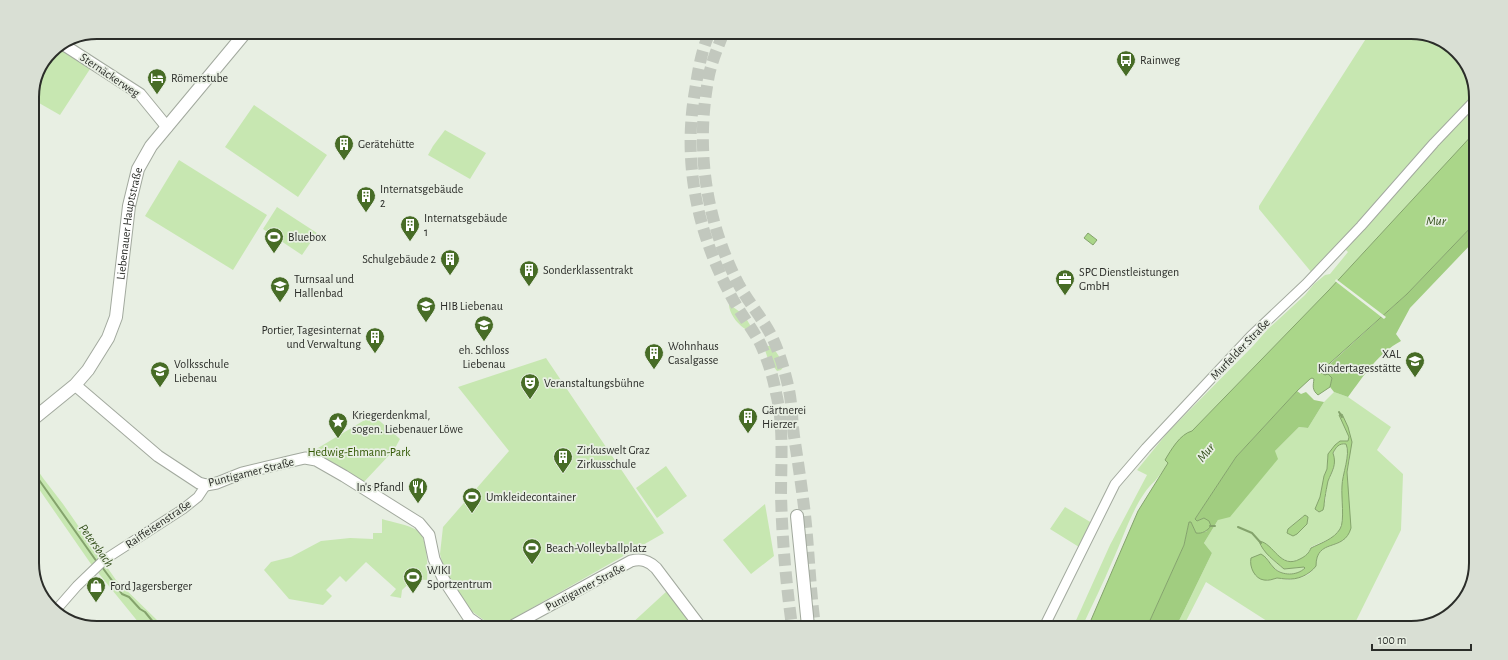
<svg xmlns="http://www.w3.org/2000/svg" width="1508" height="660" font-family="'Alegreya Sans',sans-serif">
  <rect width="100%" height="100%" fill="#e8efe3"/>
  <path fill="#c7e7b1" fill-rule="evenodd" d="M1367,37H1436L1465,61L1476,95L1312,273L1259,209V206Z
    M59,48L90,69L60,115L32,99V93L51,51Z
    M1476,103L1475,132L1329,290L1201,422L1155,481C1135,498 1123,539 1112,562C1103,584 1092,605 1082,627H1073L1110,545L1147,475L1137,470L1168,432L1253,346L1268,329L1305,295L1314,284L1325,275L1330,274L1348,252L1345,249Z
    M254,105L327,155L298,197L225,147Z
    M445,130L486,153L470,179L428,155L433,146Z
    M179,160L267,215L233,270L145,216Z
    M277,207L317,233L302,255L263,229Z
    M729,304L744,315L753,330L749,331C740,327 729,315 729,304Z
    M767,346H770C776,350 781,359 784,366L781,370L777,371L768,359L765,350Z
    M546,358L664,533L502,625L488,623L470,610L443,567L440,554L443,527L509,451L458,387Z
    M1334,392L1348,397L1391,427L1377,450L1403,474L1401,530L1353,627L1278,628L1206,582L1183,627H1176L1212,553L1204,543L1218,520L1275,451L1299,427L1308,428L1324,402ZM1340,441L1347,442L1350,458L1347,472L1348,488L1344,540C1330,549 1316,545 1316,566L1309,574L1303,577L1289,580L1278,578L1266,581V557C1273,572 1291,580 1306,568L1304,567L1284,569L1272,559L1260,545L1264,543C1274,552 1286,567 1300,559C1306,556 1309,553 1311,547C1321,542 1334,539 1340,529C1345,521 1341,496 1342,486C1342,475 1351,454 1346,444C1330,441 1335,458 1334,467C1333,473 1329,477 1328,482C1325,491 1328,506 1319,512L1317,511L1316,507L1320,497L1324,476L1327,469V458ZM1303,516L1308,521L1307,524L1297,534L1288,529Z
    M373,415L400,439L394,450L362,484L313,453L318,448Z
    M32,462L43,478L63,504L116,580L160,623H139L91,564L32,479Z
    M666,466L687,496L657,518L636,488Z
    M765,504L774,556L751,574L723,540Z
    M1065,507L1092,523L1079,547L1050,529Z
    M382,519C392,522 408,525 417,530C428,537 428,569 427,580L414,579L402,590L401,598L390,596L396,589L366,562L346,582L340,576L326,590L332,596L323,605L289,599L264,570L271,562L291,557L321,541L350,538L373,539V533H382Z
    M667,591L693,624L691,625H630Z"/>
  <path fill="#a1cd80" d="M1475,223L1474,241L1410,308L1396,334L1401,341C1378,353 1363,377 1348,397L1334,392L1330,387L1332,378L1320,373L1407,294Z
    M1297,391L1301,394L1306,392L1314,400L1324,402L1308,428L1299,427L1275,451L1278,459L1230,517L1218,520L1204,543L1212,553L1176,627H1147L1184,545L1189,522H1191L1196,533H1201L1207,531L1204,518L1197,521L1195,519L1236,457Z"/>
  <path fill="#aad689" stroke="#84a36c" d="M1475,132V223L1407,294L1320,372L1325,375L1328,374L1332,378L1330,387L1318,395C1312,390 1313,386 1314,379L1312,378L1310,379L1297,391L1236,457L1195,519L1197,521L1204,518L1209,521L1211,526C1207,531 1202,534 1196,533L1191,522H1189L1184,545L1147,627H1088L1138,511L1168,463L1165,460C1171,450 1180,434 1192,431L1329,290Z
    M1088,233L1097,240L1093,245L1084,238Z
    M1342,414L1348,427L1352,442L1347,472L1351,528C1344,553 1316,537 1316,566C1309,575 1298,580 1286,579C1283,579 1280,578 1277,578C1273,579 1269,581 1264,580C1255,579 1249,567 1251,558L1261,554C1267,557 1269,563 1274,568C1282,576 1297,576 1305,568L1304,567L1284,569C1275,561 1263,553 1259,541C1274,543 1280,570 1300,559C1306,556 1309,553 1311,548C1321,543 1334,539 1340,529C1345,522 1341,496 1342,486C1342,475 1351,454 1346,444C1339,443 1336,447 1333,453C1337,465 1332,471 1328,481C1327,485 1324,502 1324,506L1323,510L1319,512L1315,509L1320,497L1324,476L1327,469L1328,454L1335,445L1340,441H1348L1349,437L1339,415Z
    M1305,515L1308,517L1307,524L1297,534L1293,536L1287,533L1288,529Z"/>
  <path fill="#e8efe3" d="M1336,279L1386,317L1384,319L1335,281Z"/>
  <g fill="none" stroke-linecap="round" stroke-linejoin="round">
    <path stroke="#84a36c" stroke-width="2" d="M1339,412L1342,417
      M32,470L97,562
      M1210,526H1215
      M1238,527L1252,533L1261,543
      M102,567L122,594L129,597L140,609L145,612L154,623"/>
    <path stroke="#c2c8be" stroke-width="12" stroke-dasharray="12 6" stroke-linecap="butt" d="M709,34C701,52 698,72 695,91C683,160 696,228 728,290C737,309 750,325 760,343C767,358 773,376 776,393C784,425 781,461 781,494C782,538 786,583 792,626
      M723,34C718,47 712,61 709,75C695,147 705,220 739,285C749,303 763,319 772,337C780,354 785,372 789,390C792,405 792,421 794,436C798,462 802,489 805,515C809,552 810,589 815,626"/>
    <defs>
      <path id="tertiary" d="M56,610L77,586L104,560L183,509L198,497L206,485
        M1044,627L1115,484L1146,448L1251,336L1306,284L1361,226L1434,143L1476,99"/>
      <path id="secondary" d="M64,45L140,94L167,127
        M75,385L158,456L199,483L206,485L217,483L242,473L292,461L305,458L316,460L344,476L419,523L429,535L434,559L444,580L469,618L479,625
        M514,625L631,561C642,558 649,561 656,568L699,625"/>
      <g id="primary">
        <path id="s1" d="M32,420L75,385L88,370L108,338L116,317L129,206L138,169L151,146L245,33"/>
        <path d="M797,516L808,626"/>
      </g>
    </defs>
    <use href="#tertiary" stroke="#a2a99e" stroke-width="11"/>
    <use href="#secondary" stroke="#a2a99e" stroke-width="13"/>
    <use href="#primary" stroke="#a2a99e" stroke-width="14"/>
    <use href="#tertiary" stroke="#fff" stroke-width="9"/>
    <use href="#secondary" stroke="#fff" stroke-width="11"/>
    <use href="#primary" stroke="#fff" stroke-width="12"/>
  </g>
  <defs>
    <symbol id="bus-pin" viewBox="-11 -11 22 30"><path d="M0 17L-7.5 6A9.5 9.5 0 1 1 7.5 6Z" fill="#476c26" stroke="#e8efe3"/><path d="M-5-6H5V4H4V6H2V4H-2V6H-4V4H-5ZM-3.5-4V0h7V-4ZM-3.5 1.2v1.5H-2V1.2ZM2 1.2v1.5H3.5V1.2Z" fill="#fff"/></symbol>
    <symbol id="hotel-pin" viewBox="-11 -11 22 30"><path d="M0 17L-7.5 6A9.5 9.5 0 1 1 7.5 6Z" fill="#476c26" stroke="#e8efe3"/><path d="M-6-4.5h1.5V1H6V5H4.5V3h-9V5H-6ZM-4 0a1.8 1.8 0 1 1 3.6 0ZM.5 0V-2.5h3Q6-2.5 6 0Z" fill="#fff"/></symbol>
    <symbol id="building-pin" viewBox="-11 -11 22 30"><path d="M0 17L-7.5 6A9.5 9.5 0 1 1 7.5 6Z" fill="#476c26" stroke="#e8efe3"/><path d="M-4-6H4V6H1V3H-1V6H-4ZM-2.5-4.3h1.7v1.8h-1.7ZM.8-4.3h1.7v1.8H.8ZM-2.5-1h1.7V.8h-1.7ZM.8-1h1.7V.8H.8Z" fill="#fff"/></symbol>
    <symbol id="stadium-pin" viewBox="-11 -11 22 30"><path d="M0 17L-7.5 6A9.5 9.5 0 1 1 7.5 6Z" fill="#476c26" stroke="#e8efe3"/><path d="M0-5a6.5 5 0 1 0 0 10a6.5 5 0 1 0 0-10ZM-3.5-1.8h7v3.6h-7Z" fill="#fff"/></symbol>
    <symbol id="office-pin" viewBox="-11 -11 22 30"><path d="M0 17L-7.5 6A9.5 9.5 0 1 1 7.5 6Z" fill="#476c26" stroke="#e8efe3"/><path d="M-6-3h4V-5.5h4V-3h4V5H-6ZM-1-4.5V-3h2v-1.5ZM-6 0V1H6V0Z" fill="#fff"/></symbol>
    <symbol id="school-pin" viewBox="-11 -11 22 30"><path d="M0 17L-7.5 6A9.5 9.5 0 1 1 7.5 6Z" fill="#476c26" stroke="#e8efe3"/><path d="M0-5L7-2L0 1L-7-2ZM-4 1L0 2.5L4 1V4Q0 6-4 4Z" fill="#fff"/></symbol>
    <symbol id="theatre-pin" viewBox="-11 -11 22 30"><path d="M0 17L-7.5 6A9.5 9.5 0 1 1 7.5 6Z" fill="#476c26" stroke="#e8efe3"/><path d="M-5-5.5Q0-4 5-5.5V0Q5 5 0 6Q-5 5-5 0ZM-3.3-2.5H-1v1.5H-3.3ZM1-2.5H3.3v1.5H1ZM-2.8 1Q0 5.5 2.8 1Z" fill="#fff"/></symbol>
    <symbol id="sight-pin" viewBox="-11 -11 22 30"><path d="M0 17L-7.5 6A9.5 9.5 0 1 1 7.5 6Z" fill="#476c26" stroke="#e8efe3"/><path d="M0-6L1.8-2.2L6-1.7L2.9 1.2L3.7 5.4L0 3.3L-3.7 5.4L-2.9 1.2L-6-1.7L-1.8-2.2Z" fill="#fff"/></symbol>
    <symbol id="restaurant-pin" viewBox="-11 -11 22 30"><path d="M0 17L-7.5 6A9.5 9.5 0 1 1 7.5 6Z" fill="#476c26" stroke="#e8efe3"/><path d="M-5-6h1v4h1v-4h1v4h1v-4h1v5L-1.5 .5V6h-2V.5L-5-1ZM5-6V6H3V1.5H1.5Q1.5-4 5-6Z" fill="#fff"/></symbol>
    <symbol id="shop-pin" viewBox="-11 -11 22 30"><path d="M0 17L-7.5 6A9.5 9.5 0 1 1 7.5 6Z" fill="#476c26" stroke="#e8efe3"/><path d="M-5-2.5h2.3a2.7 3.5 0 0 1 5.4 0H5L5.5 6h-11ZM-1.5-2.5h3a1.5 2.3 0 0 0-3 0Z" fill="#fff"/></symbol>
  </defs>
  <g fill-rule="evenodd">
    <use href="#bus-pin" x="1115" y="49" width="22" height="30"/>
    <use href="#hotel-pin" x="146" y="67" width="22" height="30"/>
    <use href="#building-pin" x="333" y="133" width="22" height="30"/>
    <use href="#building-pin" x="355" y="185" width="22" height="30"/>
    <use href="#building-pin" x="399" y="214" width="22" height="30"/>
    <use href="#stadium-pin" x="263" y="226" width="22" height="30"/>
    <use href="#building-pin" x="439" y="248" width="22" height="30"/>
    <use href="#building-pin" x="518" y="259" width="22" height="30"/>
    <use href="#office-pin" x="1054" y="268" width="22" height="30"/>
    <use href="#school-pin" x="269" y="275" width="22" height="30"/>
    <use href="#school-pin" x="415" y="295" width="22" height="30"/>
    <use href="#school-pin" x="473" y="314" width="22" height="30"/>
    <use href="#building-pin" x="364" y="326" width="22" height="30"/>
    <use href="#building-pin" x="643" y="342" width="22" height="30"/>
    <use href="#school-pin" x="1404" y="350" width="22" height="30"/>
    <use href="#school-pin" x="149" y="360" width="22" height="30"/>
    <use href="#theatre-pin" x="519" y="372" width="22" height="30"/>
    <use href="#building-pin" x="737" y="406" width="22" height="30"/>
    <use href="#sight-pin" x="327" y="411" width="22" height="30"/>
    <use href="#building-pin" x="552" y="446" width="22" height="30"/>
    <use href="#restaurant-pin" x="407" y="476" width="22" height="30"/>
    <use href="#stadium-pin" x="461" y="486" width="22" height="30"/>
    <use href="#stadium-pin" x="521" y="537" width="22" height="30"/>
    <use href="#stadium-pin" x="402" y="566" width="22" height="30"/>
    <use href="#shop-pin" x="85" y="575" width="22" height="30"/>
  </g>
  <g text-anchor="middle" stroke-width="3.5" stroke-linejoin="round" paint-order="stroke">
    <g font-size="12" fill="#2b2d29" stroke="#e8efe3" text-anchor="start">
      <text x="1140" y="64">Rainweg</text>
      <text x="171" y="82">Römerstube</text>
      <text x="358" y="148">Gerätehütte</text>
      <text x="380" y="193">Internatsgebäude<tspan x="380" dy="14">2</tspan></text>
      <text x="424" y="222">Internatsgebäude<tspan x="424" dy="14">1</tspan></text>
      <text x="288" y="241">Bluebox</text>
      <text x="436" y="263" text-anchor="end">Schulgebäude 2</text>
      <text x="543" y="274">Sonderklassentrakt</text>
      <text x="1079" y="276">SPC Dienstleistungen<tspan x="1079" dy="14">GmbH</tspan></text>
      <text x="294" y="283">Turnsaal und<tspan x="294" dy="14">Hallenbad</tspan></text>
      <text x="440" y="310">HIB Liebenau</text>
      <text x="361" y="334" text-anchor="end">Portier, Tagesinternat<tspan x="361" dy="14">und Verwaltung</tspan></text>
      <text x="668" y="350">Wohnhaus<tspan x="668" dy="14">Casalgasse</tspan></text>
      <text x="484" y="354" text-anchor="middle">eh. Schloss<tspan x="484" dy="14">Liebenau</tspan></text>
      <text x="1401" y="358" text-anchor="end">XAL<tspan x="1401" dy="14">Kindertagesstätte</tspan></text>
      <text x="174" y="368">Volksschule<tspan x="174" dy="14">Liebenau</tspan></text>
      <text x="544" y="387">Veranstaltungsbühne</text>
      <text x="762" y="414">Gärtnerei<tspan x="762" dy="14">Hierzer</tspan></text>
      <text x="352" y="419">Kriegerdenkmal,<tspan x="352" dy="14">sogen. Liebenauer Löwe</tspan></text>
      <text x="577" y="454">Zirkuswelt Graz<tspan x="577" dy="14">Zirkusschule</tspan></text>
      <text x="404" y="491" text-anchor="end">In's Pfandl</text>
      <text x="486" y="501">Umkleidecontainer</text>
      <text x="546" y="552">Beach-Volleyballplatz</text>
      <text x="427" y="574">WIKI<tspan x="427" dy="14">Sportzentrum</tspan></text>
      <text x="110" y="590">Ford Jagersberger</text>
    </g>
    <g font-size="12" fill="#2b2d29" stroke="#e8efe3">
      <text transform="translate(110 75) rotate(34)" y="4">Sternäckerweg</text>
      <text dy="4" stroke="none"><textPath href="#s1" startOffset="230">Liebenauer Hauptstraße</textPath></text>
      <text transform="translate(1240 349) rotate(-46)" y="4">Murfelder Straße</text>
      <text transform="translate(251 472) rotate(-14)" y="4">Puntigamer Straße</text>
      <text transform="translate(158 524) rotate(-34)" y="4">Raiffeisenstraße</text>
      <text transform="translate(585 587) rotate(-28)" y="4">Puntigamer Straße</text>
    </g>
    <g font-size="12" fill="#315702" stroke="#e8efe3">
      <text x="359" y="456">Hedwig-Ehmann-Park</text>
    </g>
    <g font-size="13" font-style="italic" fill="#334f1a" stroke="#e8efe3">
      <text x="1436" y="225">Mur</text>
      <text transform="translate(1205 452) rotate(-51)" y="5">Mur</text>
      <text transform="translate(97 545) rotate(54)" y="5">Petersbach</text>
    </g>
  </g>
  <path d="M0 0H1508V660H0ZM97 39H1411A58 58 0 0 1 1469 97V563A58 58 0 0 1 1411 621H97A58 58 0 0 1 39 563V97A58 58 0 0 1 97 39Z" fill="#d9dfd4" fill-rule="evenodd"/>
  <path fill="none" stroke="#2b2d29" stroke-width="2" d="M97 39H1411A58 58 0 0 1 1469 97V563A58 58 0 0 1 1411 621H97A58 58 0 0 1 39 563V97A58 58 0 0 1 97 39Z"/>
  <path d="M1372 644v6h99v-6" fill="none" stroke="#2b2d29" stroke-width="2"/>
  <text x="1378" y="644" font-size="12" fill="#2b2d29" stroke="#e8efe3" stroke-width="3" paint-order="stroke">100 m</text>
</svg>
